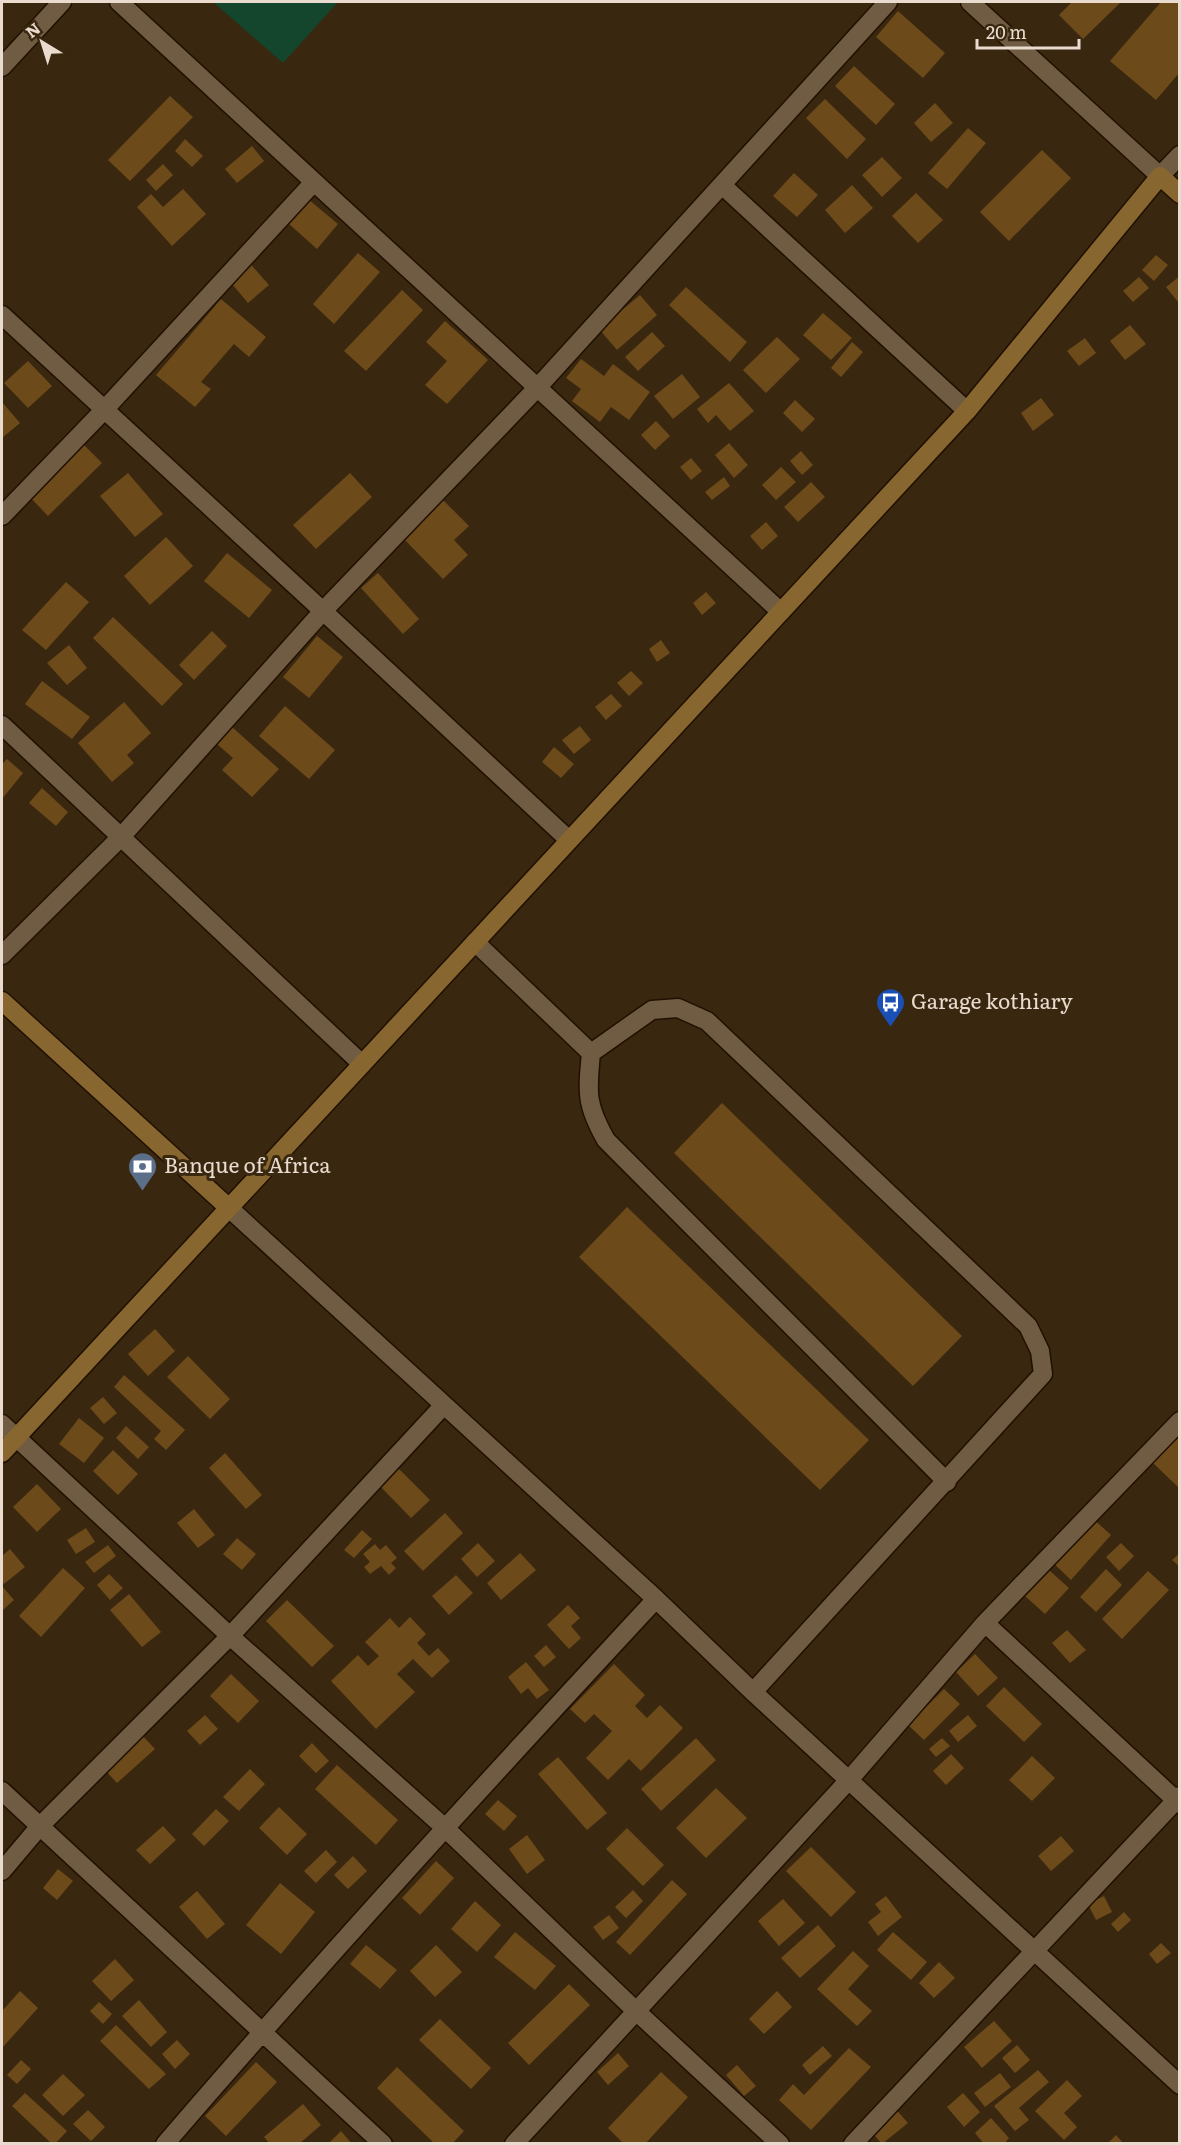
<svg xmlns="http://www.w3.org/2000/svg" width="1181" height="2145" font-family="Literata,serif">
  <rect width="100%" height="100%" fill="#3a2710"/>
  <path fill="#13462d" d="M213,2H338L283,63Z"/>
  <path fill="#6d4a1a" d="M1072,2H1121L1083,39L1059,15Z
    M1161,2H1180V72L1156,100L1110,61Z
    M898,11L945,53L923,78L876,37Z
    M854,66L895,104L876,125L835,86Z
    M170,96L193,117L130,181L108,160Z
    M825,99L866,139L847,159L806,118Z
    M935,103L953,123L931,142L914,123Z
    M968,128L986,143L947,189L928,173Z
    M185,139L203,156L192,167L175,151Z
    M252,146L264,161L237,183L225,169Z
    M1042,150L1071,178L1009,241L980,212Z
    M882,157L902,178L882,197L862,175Z
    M163,164L173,175L156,191L146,180Z
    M794,173L818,195L797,217L773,196Z
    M852,185L873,208L845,233L825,210Z
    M183,189L206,214L172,246L137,207L151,194L163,207Z
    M916,193L943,220L918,243L892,216Z
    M308,199L338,224L317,249L288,223Z
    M358,253L380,272L334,324L313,304Z
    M1156,255L1168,265L1154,281L1142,270Z
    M247,260L269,285L248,303L227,278Z
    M1180,276V301L1178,302L1166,287Z
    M1139,277L1149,288L1133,302L1123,291Z
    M686,287L747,342L730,362L669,305Z
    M402,290L423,310L366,371L344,351Z
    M640,295L657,315L617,350L599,329Z
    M221,299L266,337L249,357L234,344L201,382L211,389L195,407L156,375Z
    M823,313L852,338L831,360L803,335Z
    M445,321L488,360L447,404L425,385L447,361L426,342Z
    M1130,325L1146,344L1125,360L1110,341Z
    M652,332L665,346L638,371L625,357Z
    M777,337L800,359L766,393L743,370Z
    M1085,338L1096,353L1079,366L1067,351Z
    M852,342L863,352L841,377L831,368Z
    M581,359L604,376L613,364L650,392L629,420L611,407L600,422L572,401L581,389L566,378Z
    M28,361L52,386L28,408L4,383Z
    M682,374L700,397L673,419L654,396Z
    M729,383L754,411L730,431L716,415L708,423L697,409Z
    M1041,398L1054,415L1033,431L1021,413Z
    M795,400L815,419L802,432L783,413Z
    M2,402L20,423L2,438Z
    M656,421L670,436L655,450L641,435Z
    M82,443L102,463L48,516L28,495Z
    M729,443L748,465L734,478L715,455Z
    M801,451L813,465L802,475L790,461Z
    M691,458L702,471L691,480L680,467Z
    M781,467L796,482L776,500L762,485Z
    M128,473L163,514L135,537L100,496Z
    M350,473L372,497L316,549L293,525Z
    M724,477L730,486L712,500L705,492Z
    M811,482L825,497L798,522L784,507Z
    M443,500L469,526L454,540L468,555L443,579L403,538Z
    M766,522L778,536L762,550L750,536Z
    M166,537L193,566L150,605L124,576Z
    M227,553L272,590L249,618L204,581Z
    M378,573L419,619L403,634L361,588Z
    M66,582L89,602L46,650L22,630Z
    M706,592L716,603L702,615L693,603Z
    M113,617L183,684L162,706L93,638Z
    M212,631L227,646L194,680L179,665Z
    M317,636L343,657L309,698L283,677Z
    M661,640L670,653L657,662L649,649Z
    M69,645L87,668L67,685L47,663Z
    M631,671L643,683L629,696L617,683Z
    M42,681L90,717L72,739L25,704Z
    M611,694L622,706L606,720L595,707Z
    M124,702L151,733L127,755L134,763L112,782L78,743Z
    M285,706L335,750L309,779L259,736Z
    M580,726L591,740L574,754L562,740Z
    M232,727L279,769L252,797L222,770L233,758L217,744Z
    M554,747L574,764L561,778L542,762Z
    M7,759L23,773L2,799V764Z
    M42,788L68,812L56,826L29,803Z
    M722,1103L962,1336L913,1386L674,1153Z
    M627,1207L869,1440L820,1490L579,1257Z
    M155,1329L175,1351L148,1376L128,1354Z
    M188,1356L230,1399L210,1419L167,1377Z
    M124,1375L185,1430L166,1450L154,1439L161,1431L114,1387Z
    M103,1397L117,1413L104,1424L90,1408Z
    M79,1418L104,1438L84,1463L59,1444Z
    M126,1426L149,1447L138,1459L116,1438Z
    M1180,1436V1489L1153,1463Z
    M113,1450L138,1474L118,1495L93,1471Z
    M225,1453L262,1495L246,1509L209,1468Z
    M395,1465L430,1500L411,1518L377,1483Z
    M37,1484L61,1509L37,1532L13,1507Z
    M194,1509L215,1535L198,1548L177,1523Z
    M445,1513L463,1533L423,1571L404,1551Z
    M1090,1516L1111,1535L1071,1580L1050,1560Z
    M86,1528L95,1542L76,1554L67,1540Z
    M362,1530L372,1539L354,1558L344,1550Z
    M237,1538L256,1554L242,1570L223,1554Z
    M478,1543L495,1561L477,1577L461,1559Z
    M1121,1543L1134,1556L1119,1571L1106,1557Z
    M375,1544L380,1550L386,1545L397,1558L391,1563L396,1568L389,1575L381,1566L370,1574L364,1567L370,1562L363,1554Z
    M108,1545L116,1556L94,1573L85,1562Z
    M10,1549L25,1567L4,1584L2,1581V1556Z
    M520,1553L536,1570L501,1600L487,1583Z
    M1180,1553V1567L1172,1560Z
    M63,1568L85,1588L41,1637L19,1616Z
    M1106,1569L1122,1585L1096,1612L1080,1597Z
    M1049,1570L1069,1588L1045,1614L1025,1596Z
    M1148,1571L1169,1590L1122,1639L1102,1619Z
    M109,1574L123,1588L110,1600L97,1585Z
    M456,1575L473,1593L449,1615L432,1596Z
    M2,1586L14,1600L3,1610L2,1608Z
    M129,1594L161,1632L142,1647L110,1610Z
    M287,1600L334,1646L312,1667L266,1621Z
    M568,1605L580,1618L571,1626L581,1638L569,1649L547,1625Z
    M410,1617L426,1634L417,1643L429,1656L438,1648L450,1661L432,1678L413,1659L397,1674L415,1692L376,1729L331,1681L358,1655L368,1666L379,1656L365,1642L390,1618L399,1628Z
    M1067,1630L1086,1650L1070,1663L1052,1643Z
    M546,1645L556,1657L544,1667L534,1656Z
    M975,1654L998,1678L978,1696L956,1672Z
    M526,1662L549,1690L537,1699L528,1688L521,1694L508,1677Z
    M614,1664L645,1695L635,1706L647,1718L660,1705L683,1728L641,1771L629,1759L608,1780L586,1758L612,1731L594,1714L585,1723L570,1709Z
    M231,1674L259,1701L238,1723L210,1696Z
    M1004,1687L1042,1724L1024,1742L986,1706Z
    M944,1689L960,1704L924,1740L908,1725Z
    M205,1715L218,1729L200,1745L187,1731Z
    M968,1715L977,1726L958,1742L949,1731Z
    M140,1733L155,1749L117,1783L103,1768Z
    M696,1738L716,1760L661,1811L641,1789Z
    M942,1738L950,1746L936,1757L929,1749Z
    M312,1743L329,1761L316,1773L299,1756Z
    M951,1754L964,1768L946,1785L933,1771Z
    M1032,1756L1055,1778L1032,1801L1009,1780Z
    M558,1757L607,1813L587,1830L538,1774Z
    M337,1765L398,1820L376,1845L315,1789Z
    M250,1769L265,1784L239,1811L223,1797Z
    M716,1788L747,1818L706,1858L676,1828Z
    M498,1800L517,1816L504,1831L485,1814Z
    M279,1807L307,1834L287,1855L259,1828Z
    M216,1809L229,1821L204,1846L192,1834Z
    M163,1826L176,1840L150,1864L136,1850Z
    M627,1828L664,1865L643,1886L606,1849Z
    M527,1835L545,1860L527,1874L509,1849Z
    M1061,1836L1074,1851L1051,1871L1038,1856Z
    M811,1847L856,1892L831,1917L786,1871Z
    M326,1850L337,1862L316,1883L304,1871Z
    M353,1856L367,1871L348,1889L334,1875Z
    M436,1861L454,1878L420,1915L402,1898Z
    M58,1869L73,1881L57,1900L43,1888Z
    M672,1880L687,1894L630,1955L616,1942Z
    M280,1883L315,1912L281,1954L246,1925Z
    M633,1890L643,1901L626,1918L615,1907Z
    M197,1891L225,1924L207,1939L179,1907Z
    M886,1896L902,1917L878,1936L868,1922L881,1912L875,1904Z
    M1104,1896L1112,1912L1096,1920L1088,1904Z
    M783,1899L805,1923L779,1946L758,1921Z
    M475,1901L501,1925L477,1952L451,1929Z
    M1124,1912L1131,1920L1118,1932L1111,1924Z
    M609,1915L619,1928L603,1940L593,1927Z
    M818,1925L836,1946L800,1978L781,1958Z
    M515,1932L556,1966L535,1990L494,1957Z
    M893,1932L927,1962L911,1980L877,1950Z
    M1161,1943L1171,1953L1157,1964L1149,1954Z
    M366,1945L397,1970L380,1989L350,1964Z
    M436,1945L462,1972L435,1997L410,1971Z
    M853,1951L869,1966L848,1989L872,2011L857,2026L817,1989Z
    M115,1959L134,1980L111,2001L92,1981Z
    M939,1962L955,1978L934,1998L919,1983Z
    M569,1984L590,2005L529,2065L508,2043Z
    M20,1991L38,2008L2,2048V2011Z
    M777,1991L792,2007L764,2034L749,2019Z
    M139,2000L167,2032L151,2047L122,2016Z
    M99,2002L112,2014L103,2024L90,2011Z
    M440,2019L491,2068L471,2089L419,2040Z
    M994,2021L1012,2041L982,2068L964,2047Z
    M116,2025L166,2074L149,2089L100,2041Z
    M177,2040L190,2054L175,2069L162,2054Z
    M1017,2045L1030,2060L1015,2073L1002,2058Z
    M823,2046L832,2056L810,2075L802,2065Z
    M849,2048L871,2067L811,2130L779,2100L793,2084L804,2095Z
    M618,2053L629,2066L608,2085L597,2072Z
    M21,2060L31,2069L17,2084L7,2075Z
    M256,2062L277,2082L226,2136L205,2116Z
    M737,2065L756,2086L744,2096L726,2075Z
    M397,2067L464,2131L452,2144H435L377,2088Z
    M1038,2070L1049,2082L1019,2108L1029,2120L1015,2131L994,2106Z
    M661,2072L688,2097L645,2144H624L608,2128Z
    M1000,2073L1011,2087L985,2107L974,2093Z
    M63,2074L85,2095L63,2116L42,2095Z
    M1067,2080L1082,2096L1064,2113L1077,2127L1064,2140L1035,2111Z
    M25,2093L67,2131L55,2144H52L12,2106Z
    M963,2093L980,2112L964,2127L947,2107Z
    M303,2104L321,2125L299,2144H270L264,2137Z
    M893,2106L908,2123L882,2144L868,2128Z
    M88,2110L105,2127L91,2141L73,2124Z
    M991,2118L1009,2138L1004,2144H984L975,2133Z
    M341,2131L352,2144H328Z
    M1116,2135L1124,2144H1107Z"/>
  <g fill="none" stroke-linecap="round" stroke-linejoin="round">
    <defs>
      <path id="street" d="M119,2L781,612
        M970,2L1160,176L1180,155
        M2,67L62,2
        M722,185L967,411
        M2,315L323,611L569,840
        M2,516L104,410L314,182
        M2,725L362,1064
        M475,942L591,1053C587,1093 586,1105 606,1140L947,1482
        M2,955L121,837L323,611L537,388L888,2
        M591,1053L652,1010L678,1008L707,1021L1028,1326L1040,1351L1043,1374L753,1692
        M229,1208L656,1599L753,1692L1180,2085
        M2,1424L230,1636L444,1827L636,2011L780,2144
        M985,1623L1180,1804
        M2,1791L383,2144
        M2,1871L40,1826L230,1636L443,1406
        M165,2144C325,1958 490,1778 656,1599
        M514,2144L849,1780L985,1623L1180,1421
        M853,2144L1180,1796"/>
      <path id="secondary" d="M2,1001L229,1208
        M2,1453L967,411L1160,176L1180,194"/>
    </defs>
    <use href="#street" stroke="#201000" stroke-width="21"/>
    <use href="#secondary" stroke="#201000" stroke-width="21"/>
    <use href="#street" stroke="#705b43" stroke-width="18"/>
    <use href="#secondary" stroke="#88662f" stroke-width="18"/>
  </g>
  <defs>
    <symbol id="bus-pin" viewBox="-11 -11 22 30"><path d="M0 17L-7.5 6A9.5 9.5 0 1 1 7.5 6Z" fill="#1a4fb4" stroke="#3a2710"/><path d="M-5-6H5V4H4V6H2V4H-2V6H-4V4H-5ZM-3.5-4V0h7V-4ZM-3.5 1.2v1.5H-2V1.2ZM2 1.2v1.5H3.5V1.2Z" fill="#fff"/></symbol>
    <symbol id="bank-pin" viewBox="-11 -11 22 30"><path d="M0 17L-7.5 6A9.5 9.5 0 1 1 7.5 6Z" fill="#5c6f8a" stroke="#3a2710"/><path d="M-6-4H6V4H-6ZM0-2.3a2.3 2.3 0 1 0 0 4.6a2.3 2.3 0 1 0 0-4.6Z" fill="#fff"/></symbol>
  </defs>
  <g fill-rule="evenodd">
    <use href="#bus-pin" x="874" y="986" width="33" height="45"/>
    <use href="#bank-pin" x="126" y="1150" width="33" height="45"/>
  </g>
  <g text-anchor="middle" stroke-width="6" stroke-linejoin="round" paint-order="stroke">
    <g font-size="21" fill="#e9dccf" stroke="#3a2710" text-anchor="start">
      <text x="911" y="1009">Garage kothiary</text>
      <text x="164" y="1173">Banque of Africa</text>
    </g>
  </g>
  <rect width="1181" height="2145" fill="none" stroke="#e9dccf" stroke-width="6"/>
  <g transform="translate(42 42) rotate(322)" stroke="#3a2710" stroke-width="4.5" paint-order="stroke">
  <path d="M0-4.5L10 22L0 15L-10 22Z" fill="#e9dccf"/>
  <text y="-9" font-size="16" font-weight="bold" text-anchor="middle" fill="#e9dccf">N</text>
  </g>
  <path d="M977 39v9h102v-9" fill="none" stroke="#e9dccf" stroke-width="3"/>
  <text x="986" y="39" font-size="18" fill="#e9dccf" stroke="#3a2710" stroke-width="4.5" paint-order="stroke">20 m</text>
</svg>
